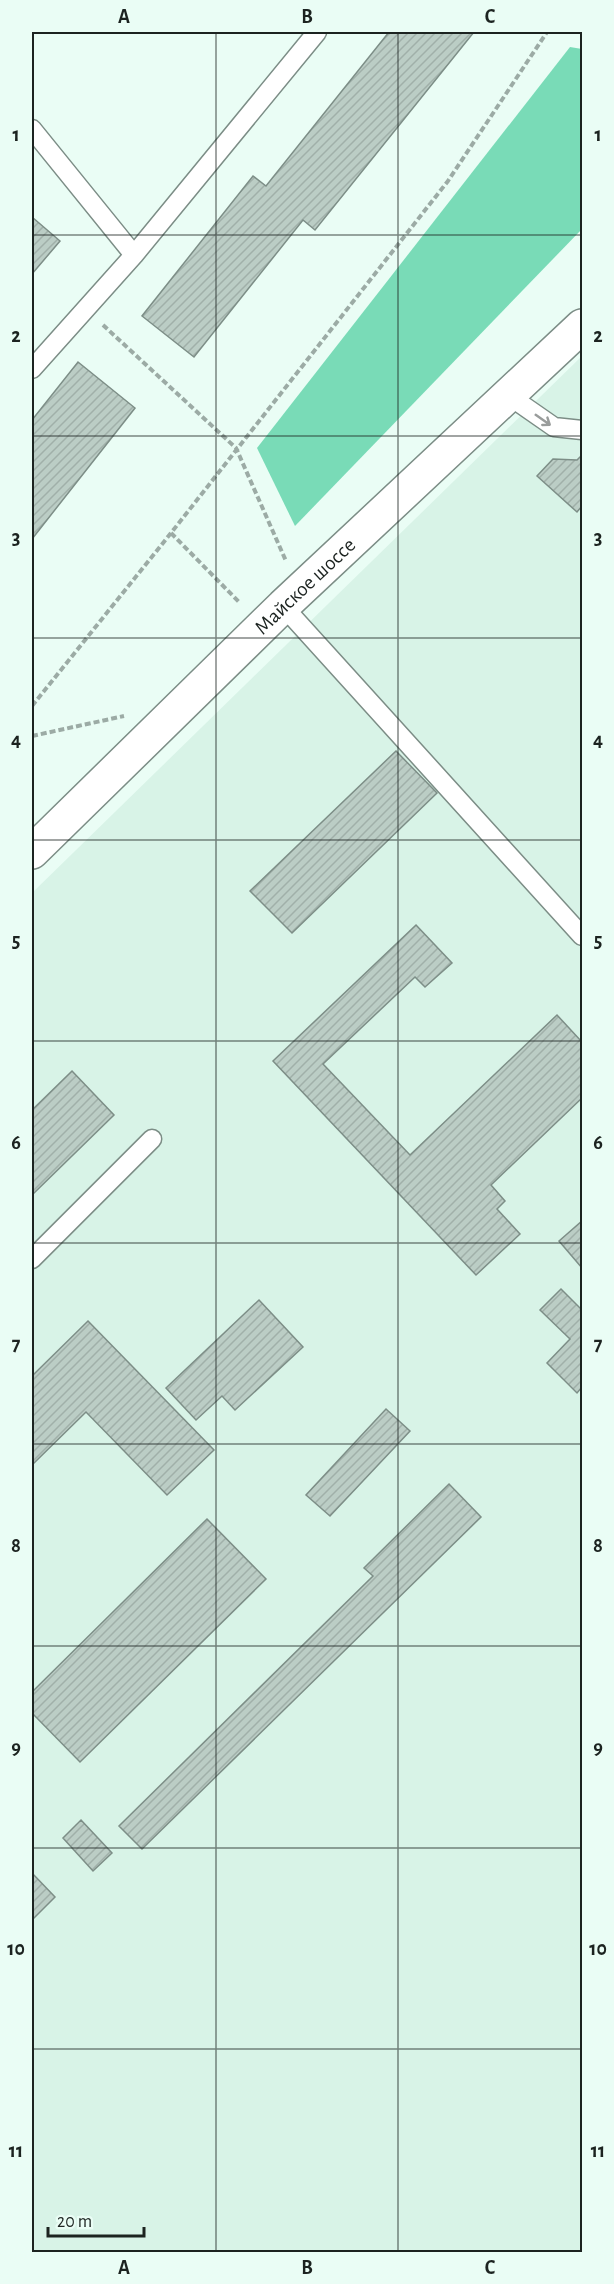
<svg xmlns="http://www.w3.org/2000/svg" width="614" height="2284" font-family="'Alegreya Sans',sans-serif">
  <defs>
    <pattern id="building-hatch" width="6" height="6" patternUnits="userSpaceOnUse" patternTransform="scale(1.5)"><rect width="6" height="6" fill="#bbcdc5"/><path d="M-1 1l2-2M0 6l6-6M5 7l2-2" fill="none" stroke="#a0b0a9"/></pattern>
  </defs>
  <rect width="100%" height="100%" fill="#eafdf5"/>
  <path fill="#d8f3e7" d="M582,356V2252H32V893Z"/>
  <path fill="#79dbb7" d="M570,47L582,49V229L295,526L257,448Z"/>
  <path fill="url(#building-hatch)" stroke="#7d8e87" stroke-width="1.5" d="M389,32H474L315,230L303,220L194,357L142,316L253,176L266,186Z
    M32,217L60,241L32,274Z
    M78,362L135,408L32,539V420Z
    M582,455V506L577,512L537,476L553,459L577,460Z
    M396,751L437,793L292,933L250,891Z
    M416,925L452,963L425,987L415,977L323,1064L410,1155L557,1015L582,1042V1098L491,1185L505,1201L497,1209L520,1234L476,1275L273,1061Z
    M72,1071L114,1115L32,1195V1110Z
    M582,1221V1268L559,1241Z
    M561,1289L582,1310V1387L577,1393L547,1363L570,1339L540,1310Z
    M259,1300L303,1347L235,1410L222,1396L196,1420L166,1388Z
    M88,1321L214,1450L167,1495L86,1412L32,1465V1376Z
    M386,1409L410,1431L330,1516L306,1495Z
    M449,1484L481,1517L142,1849L119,1826L373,1576L364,1568Z
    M207,1519L266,1579L80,1762L32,1713V1692Z
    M81,1820L112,1853L93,1871L63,1838Z
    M32,1873L55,1897L32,1920Z"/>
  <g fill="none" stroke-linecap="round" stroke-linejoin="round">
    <defs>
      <path id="lane" d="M32,129L134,255
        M32,369L134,255L317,32
        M508,395L554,427L582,430
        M283,606L582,936
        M32,1259L152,1139"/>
      <g id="secondary">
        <path id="s1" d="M32,852L283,606L582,326"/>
      </g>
    </defs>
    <use href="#lane" stroke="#7c8d86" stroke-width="21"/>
    <use href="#secondary" stroke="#7c8d86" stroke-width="36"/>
    <path stroke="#9caba5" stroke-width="4" stroke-dasharray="6 3" stroke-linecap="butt" d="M103,325L236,448L286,561
      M171,533L240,603
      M32,706L171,533L448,181L547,32
      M32,736L124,716"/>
    <use href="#lane" stroke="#fff" stroke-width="18"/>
    <use href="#secondary" stroke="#fff" stroke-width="33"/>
  </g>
  <defs><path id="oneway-shaft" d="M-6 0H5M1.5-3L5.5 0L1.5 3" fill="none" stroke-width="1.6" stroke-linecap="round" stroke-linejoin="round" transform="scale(1.5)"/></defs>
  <use stroke="#999c9b" href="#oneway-shaft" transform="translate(543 420) rotate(35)"/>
  <path fill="none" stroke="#1c2320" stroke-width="1.5" stroke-opacity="0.55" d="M216,32V2252M398,32V2252M32,235H582M32,436H582M32,638H582M32,840H582M32,1041H582M32,1243H582M32,1444H582M32,1646H582M32,1848H582M32,2049H582"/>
  <g text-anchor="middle" stroke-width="4.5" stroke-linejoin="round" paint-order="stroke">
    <g font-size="21" fill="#1c2320" stroke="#eafdf5">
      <text dy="7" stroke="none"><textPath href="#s1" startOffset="381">Майское шоссе</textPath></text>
    </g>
  </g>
  <rect width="614" height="2284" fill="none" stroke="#eafdf5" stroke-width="66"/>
  <path d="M48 2227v9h96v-9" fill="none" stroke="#1c2320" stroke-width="3"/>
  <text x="57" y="2227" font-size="18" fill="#1c2320" stroke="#eafdf5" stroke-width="4.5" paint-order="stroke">20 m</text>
  <rect x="33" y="33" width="548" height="2218" fill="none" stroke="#1c2320" stroke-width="2"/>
  <g font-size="20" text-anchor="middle" font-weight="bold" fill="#1c2320">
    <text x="124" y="23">A</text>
    <text x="307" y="23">B</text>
    <text x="490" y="23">C</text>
    <text x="16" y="141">1</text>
    <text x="598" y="141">1</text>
    <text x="16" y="342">2</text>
    <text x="598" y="342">2</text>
    <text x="16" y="544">3</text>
    <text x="598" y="544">3</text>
    <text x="16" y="746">4</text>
    <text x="598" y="746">4</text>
    <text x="16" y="947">5</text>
    <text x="598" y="947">5</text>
    <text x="16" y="1149">6</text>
    <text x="598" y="1149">6</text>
    <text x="16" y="1350">7</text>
    <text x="598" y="1350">7</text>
    <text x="16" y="1552">8</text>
    <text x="598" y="1552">8</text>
    <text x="16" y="1754">9</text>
    <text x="598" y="1754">9</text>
    <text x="16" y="1955">10</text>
    <text x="598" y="1955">10</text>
    <text x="16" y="2157">11</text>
    <text x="598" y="2157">11</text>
    <text x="124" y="2274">A</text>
    <text x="307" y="2274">B</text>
    <text x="490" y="2274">C</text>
  </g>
</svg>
